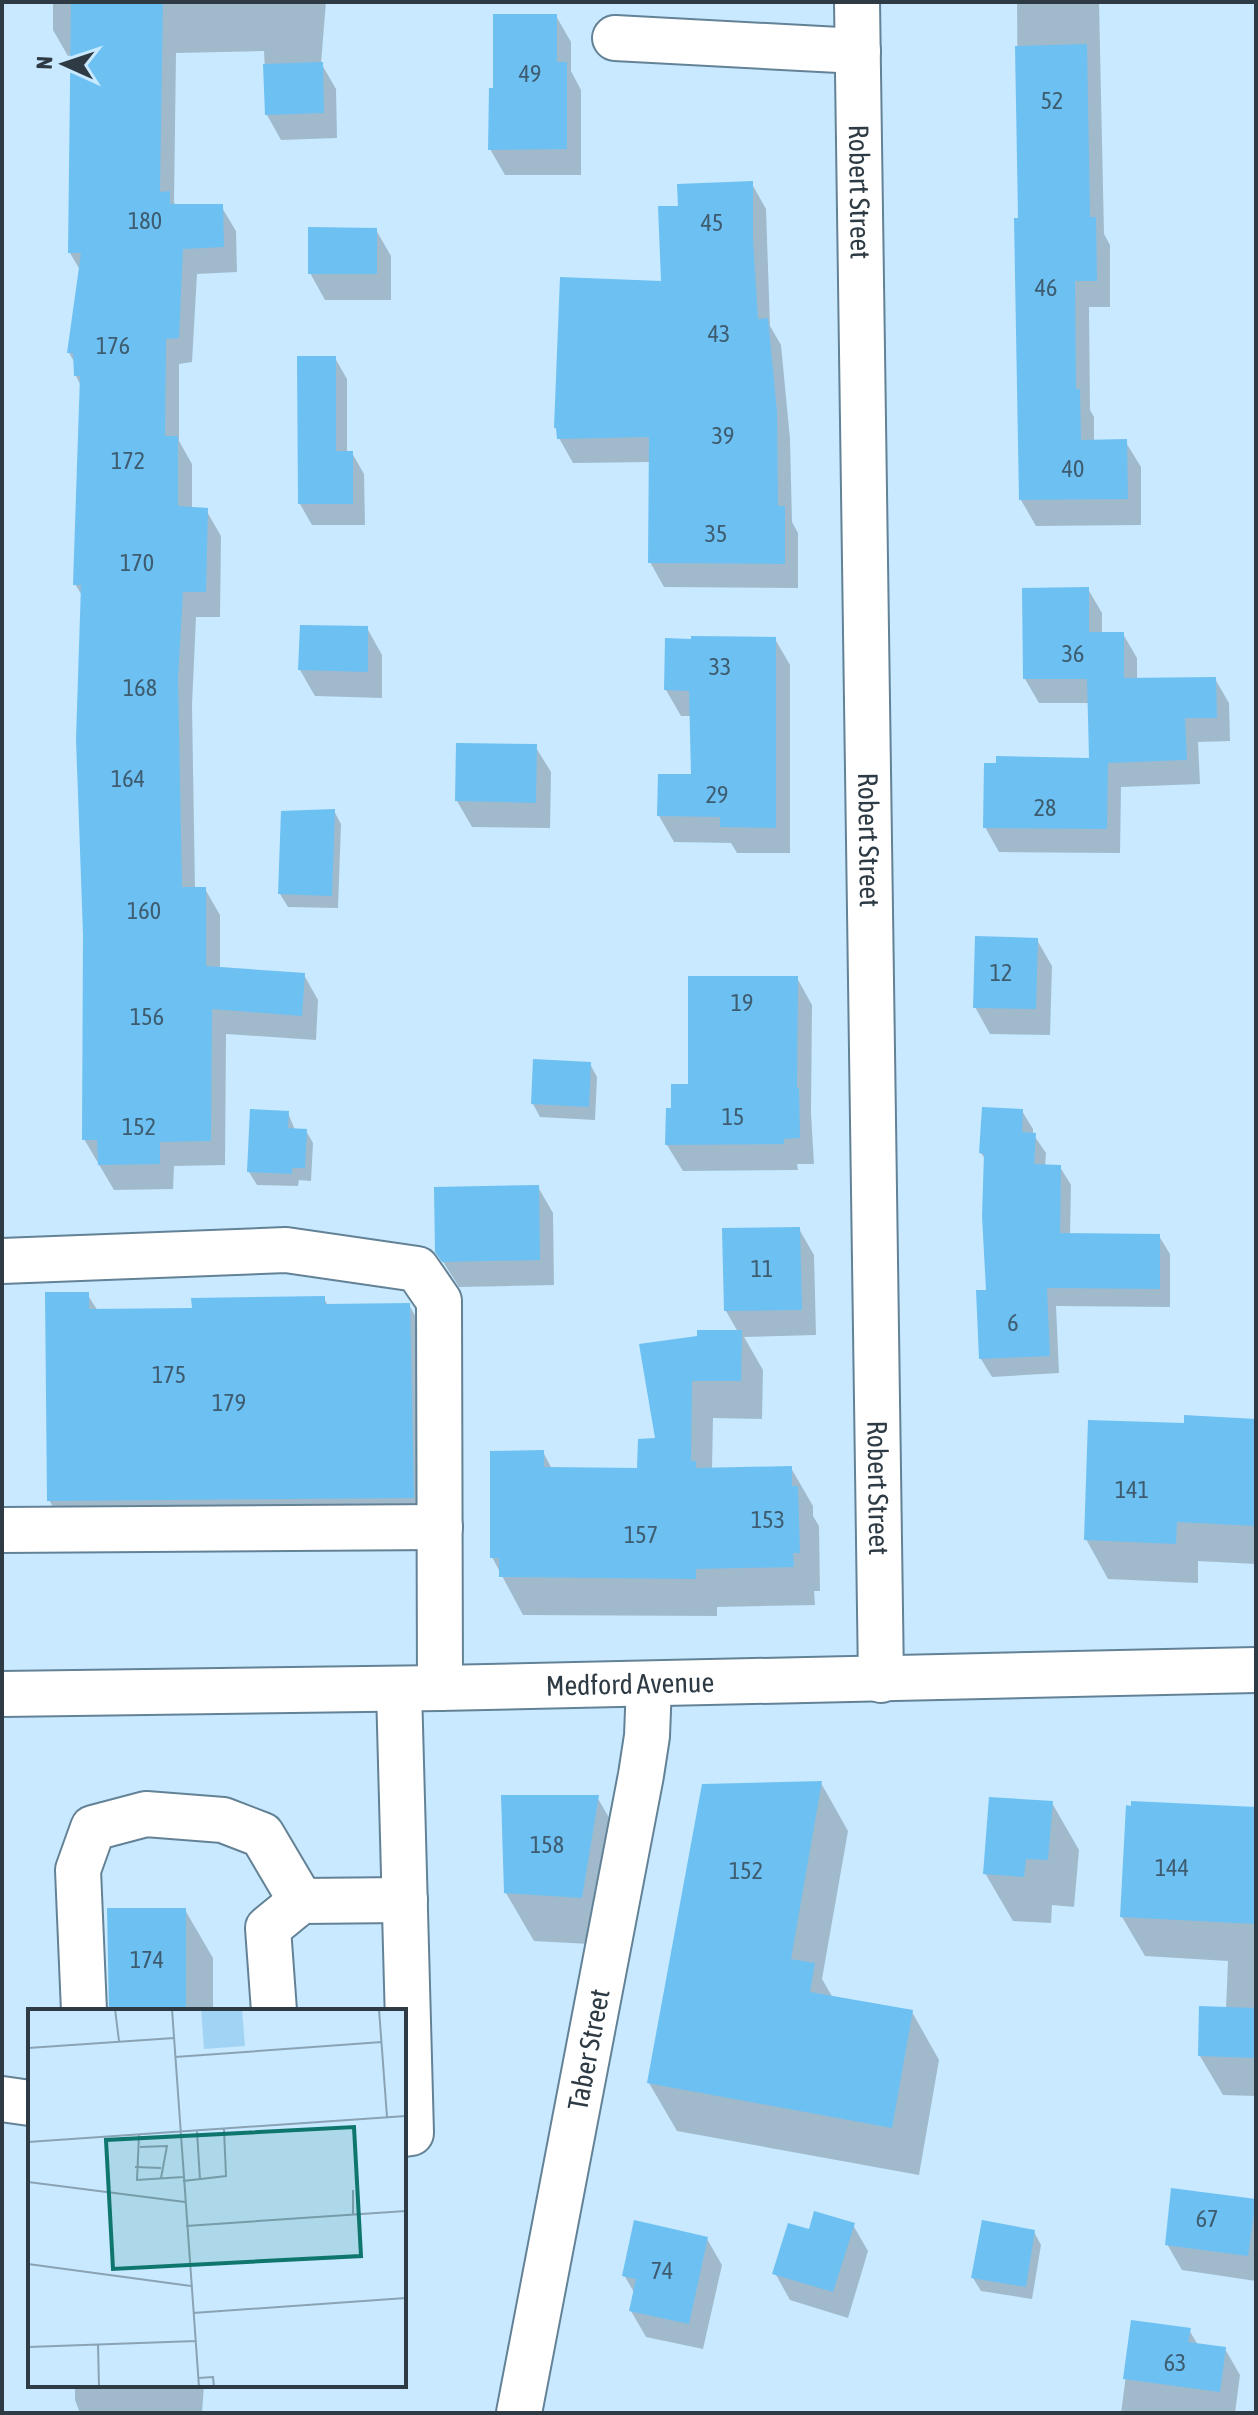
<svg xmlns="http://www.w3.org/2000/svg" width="1258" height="2415" font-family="'Asap Condensed',sans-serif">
  <rect width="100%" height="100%" fill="#c8e9ff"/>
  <path fill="#0003" d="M53,2H326L321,63L336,89L337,138L281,140L267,115L264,51L176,53L174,202L176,206H221L236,231L237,272L197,274L192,362L179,364V441L192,464V509L206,510L221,536L220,617H196L192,705L195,889H205L220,915V969L304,975L318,1000L316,1040L226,1034L225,1165L174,1166L173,1189L114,1190L84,1139L83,597L75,584L81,386L76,376L75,363L69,353L80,270L70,253L72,55L68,56L53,30Z
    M1017,2H1099L1104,234L1110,245V307H1089L1090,410L1094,417V441H1125L1141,467V525L1036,526L1021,500Z
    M556,16L571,42V71L581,90V175H505L490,149L495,90Z
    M752,184L766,209L770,326L781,345L790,439L792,522L798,533V588L664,587L650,562L651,462L573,463L559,438L556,428L663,283L680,208Z
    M376,230L391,256V300H325L310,273Z
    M335,358L347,379V453H352L364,474L365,525H312L300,504Z
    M1088,589L1102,613V634H1123L1137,658V680L1215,679L1229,703L1230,741L1198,742L1200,784L1121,787L1120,853L999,852L985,827L1091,760L1089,703H1039L1025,679Z
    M367,628L382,655V698L315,696L300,670Z
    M775,639L790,665V853H737L731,843L674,842L659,816L693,776L692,716H681L666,690Z
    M535,746L551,772L550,828L472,827L457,801Z
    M334,811L341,824L338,908L288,907L280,894Z
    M1037,940L1052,966L1050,1035L990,1034L975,1007Z
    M797,978L812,1005L811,1113L814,1164H797L798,1170L683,1171L667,1145L673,1110L690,1086Z
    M590,1064L597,1077L595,1120L540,1117L533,1104Z
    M1022,1111L1033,1129V1134L1046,1153L1045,1167H1060L1071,1185L1070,1235L1159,1236L1170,1254V1307L1056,1306L1059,1373L992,1377L981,1359L988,1292L986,1160L981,1153Z
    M288,1113L295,1130L306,1131L313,1143L311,1181L299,1180L298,1186L257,1185L249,1172Z
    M538,1187L553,1213L554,1285L459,1287L437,1252Z
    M799,1229L814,1255L816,1335L744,1337L763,1370L762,1419L713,1418L712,1470L791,1468L813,1506V1516L819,1526L820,1591H814L815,1605L717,1607V1616L523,1615L492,1557L543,1452L552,1469L639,1470L657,1440L642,1346L738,1332L726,1311Z
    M87,1294L98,1311L194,1310L324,1298L328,1306L409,1305L437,1353L440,1545L77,1548L49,1500Z
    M1256,1421V1564L1198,1561V1583L1108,1579L1086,1539Z
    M821,1783L848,1831L822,1979L833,1998L912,2012L939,2060L919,2175L677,2131L649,2083Z
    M597,1797L625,1845L608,1945L534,1941L506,1893Z
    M1052,1803L1079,1850L1074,1907L1052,1905L1051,1923L1013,1921L985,1873Z
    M1256,1808V2096L1223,2095L1200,2056L1226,2009L1228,1961L1145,1956L1122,1917Z
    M185,1910L213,1958V2011H109Z
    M1255,2201L1256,2281L1182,2270L1167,2244Z
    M853,2225L868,2251L848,2318L790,2300L775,2273Z
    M1034,2232L1041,2245L1032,2299L981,2291L973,2278Z
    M707,2239L722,2265L703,2349L646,2337L631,2311L635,2294L624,2275Z
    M1133,2322L1189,2330L1198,2345L1225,2349L1240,2375L1235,2413H1121Z
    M75,2385H204L202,2413H80L75,2400Z"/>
  <path fill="#6dc0f2" d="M71,2H163L160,192L170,191V204H223L224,247L183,249L179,338L166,339L165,436H178V506L208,508L206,592H183L178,678L182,887H206V966L305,973L302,1016L212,1009L211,1141L160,1142V1164L98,1165L97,1140H82L83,934L76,739L81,585H73L80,376H74L73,353H67L81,253H68Z
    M493,14H557V62H567V149L488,150L489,88H493Z
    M1087,44L1090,217H1096L1097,281H1075L1076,389H1080L1081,440L1127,439L1128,499L1019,500L1014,218H1018L1015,46Z
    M323,62L324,113L265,115L263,64Z
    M753,181V240L758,319L768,318L777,412L778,506H785V564L648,563L649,437L557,439L556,428H554L560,277L661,281L658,206H678L677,184Z
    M308,227L377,228V274H308Z
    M297,356H336V451H353V504H298Z
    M1089,587V632H1124V678L1216,677L1217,718H1185L1187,760L1108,763L1107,829L983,828L984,763H996V756L1089,758L1087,679H1023L1022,588Z
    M300,625L368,626V672L298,670Z
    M691,636L776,637V828L720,827V817L657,816L658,774H691L689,691L664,690L665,638L691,639Z
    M456,743L537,744L536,803L455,801Z
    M335,809L332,896L278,894L281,811Z
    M975,936L1038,938L1036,1009L973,1008Z
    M688,976H798L797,1088H799L800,1138L784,1139V1144L665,1145L666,1108H671V1084H688Z
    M533,1059L591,1062L589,1107L531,1104Z
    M982,1107L1023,1109L1022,1132L1036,1133L1034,1164L1061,1165L1060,1233L1160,1234V1289L1047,1288L1050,1356L979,1359L976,1290H986L982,1216L984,1154L979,1153Z
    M250,1109L289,1111L288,1128L307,1129L305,1168H292V1174L247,1172Z
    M539,1185L540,1260L442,1262L435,1252L434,1187Z
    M800,1227L802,1310L724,1311L722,1228Z
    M45,1292H89V1309L192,1308L191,1298L325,1296V1304L410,1303L414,1498L47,1501Z
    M697,1330H742L741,1381H692L691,1461H696V1468L792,1466V1486H798L800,1553H793L794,1567L696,1569V1579L499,1577V1558H490V1451L544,1450V1467L637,1468L638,1439L655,1438L639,1344L697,1336Z
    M1184,1415L1256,1419V1526L1177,1522L1176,1544L1084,1540L1088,1420L1184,1423Z
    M822,1781L791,1959L815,1963L810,1992L913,2010L892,2128L647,2083L702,1784Z
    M501,1795H599L582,1898L504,1893Z
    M989,1797L1053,1801L1048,1860L1026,1859L1024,1877L983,1874Z
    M1131,1801L1256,1807V1924L1120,1917L1126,1805L1131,1806Z
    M107,1908H186V2011H109Z
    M1199,2006L1256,2008V2058L1198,2056Z
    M1171,2188L1256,2199L1248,2256L1165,2245Z
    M814,2211L855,2223L833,2292L772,2274L788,2223L809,2229Z
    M634,2220L708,2237L689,2324L629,2311L636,2279L622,2276Z
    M982,2220L1035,2230L1026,2287L971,2278Z
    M1131,2320L1191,2328L1188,2342L1226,2347L1220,2392L1123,2379Z"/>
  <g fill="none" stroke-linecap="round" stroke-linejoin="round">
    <defs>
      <g id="minor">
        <path id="s1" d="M857,2L881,1680"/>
        <path d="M615,38L858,51"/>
        <path d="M2,1261L286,1250L417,1269L439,1301L440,1688"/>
        <path d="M2,1530L440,1527"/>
        <path d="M399,1689L411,2133L404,2134"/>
        <path d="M84,2011L78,1870L93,1828L146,1814L223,1820L262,1835L301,1901"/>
        <path d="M274,2011L268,1928L301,1901L405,1900"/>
        <path d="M2,2099L30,2103"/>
        <path id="s2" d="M519,2413L641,1775L647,1736L649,1684"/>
      </g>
      <g id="major">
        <path id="s3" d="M2,1694L440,1688L1256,1670"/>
      </g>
    </defs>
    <use href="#minor" stroke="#648296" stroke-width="48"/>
    <use href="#major" stroke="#648296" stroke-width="48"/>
    <use href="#minor" stroke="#fff" stroke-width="44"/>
    <use href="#major" stroke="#fff" stroke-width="44"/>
  </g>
  <g text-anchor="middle" stroke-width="8" stroke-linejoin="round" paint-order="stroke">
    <g font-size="24" fill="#3e5c70">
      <text x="530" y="82">49</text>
      <text x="1052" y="109">52</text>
      <text x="145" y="229">180</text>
      <text x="712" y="231">45</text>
      <text x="1046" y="296">46</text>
      <text x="719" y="342">43</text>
      <text x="113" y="354">176</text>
      <text x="723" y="444">39</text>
      <text x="128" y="469">172</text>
      <text x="1073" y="477">40</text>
      <text x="716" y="542">35</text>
      <text x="137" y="571">170</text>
      <text x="1073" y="662">36</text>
      <text x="720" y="675">33</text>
      <text x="140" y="696">168</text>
      <text x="128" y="787">164</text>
      <text x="717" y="803">29</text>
      <text x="1045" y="816">28</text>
      <text x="144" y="919">160</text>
      <text x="1001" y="981">12</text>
      <text x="742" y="1011">19</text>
      <text x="147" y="1025">156</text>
      <text x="733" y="1125">15</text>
      <text x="139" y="1135">152</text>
      <text x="762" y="1277">11</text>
      <text x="1013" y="1331">6</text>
      <text x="169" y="1383">175</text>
      <text x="229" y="1411">179</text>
      <text x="1132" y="1498">141</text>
      <text x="768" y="1528">153</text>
      <text x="641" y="1543">157</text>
      <text x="547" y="1853">158</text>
      <text x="1172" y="1876">144</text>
      <text x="746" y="1879">152</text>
      <text x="147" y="1968">174</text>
      <text x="1207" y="2227">67</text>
      <text x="662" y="2279">74</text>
      <text x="1175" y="2371">63</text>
    </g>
    <g font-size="28" fill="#2e3b44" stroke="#c8e9ff">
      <text dy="10" stroke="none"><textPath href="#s1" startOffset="190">Robert Street</textPath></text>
      <text dy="10" stroke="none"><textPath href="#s1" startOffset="838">Robert Street</textPath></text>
      <text dy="10" stroke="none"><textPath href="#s1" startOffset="1486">Robert Street</textPath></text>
      <text dy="10" stroke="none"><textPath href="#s3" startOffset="628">Medford Avenue</textPath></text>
      <text dy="10" stroke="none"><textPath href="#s2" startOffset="370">Taber Street</textPath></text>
    </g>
  </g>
  <g transform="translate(28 2009)">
    <rect width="378" height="378" fill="#c8e9ff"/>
    <path d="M173,0H214L217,37L176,40Z" fill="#a1d4f4"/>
    <path fill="none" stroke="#8aa3b4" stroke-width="2" d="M87,0L91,32M144,0L171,378M351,0L359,108M0,39L146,29M147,48L354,33M169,122L172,171M111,126L109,171L155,168M0,133L378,107M112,138L139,137L133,169M107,158L133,159M155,172L198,167L196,120M0,173L157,193M325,206V181M158,217L378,202M0,255L163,277M165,304L378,289M70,335L71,378M0,338L168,332M170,369L185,368L186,378"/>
    <path fill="#0f766e" fill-opacity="0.15" stroke="#0f766e" stroke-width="4" d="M326,118L333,247L85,260L78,131Z"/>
    <rect width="378" height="378" fill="none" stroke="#2e3b44" stroke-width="4"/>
  </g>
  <rect width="1258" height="2415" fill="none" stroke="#2e3b44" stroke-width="8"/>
  <g transform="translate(64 64) rotate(273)" stroke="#c8e9ff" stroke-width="6" paint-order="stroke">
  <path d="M0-6L14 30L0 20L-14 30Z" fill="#2e3b44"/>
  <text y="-12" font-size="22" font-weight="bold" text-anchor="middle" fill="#2e3b44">N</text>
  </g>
</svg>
